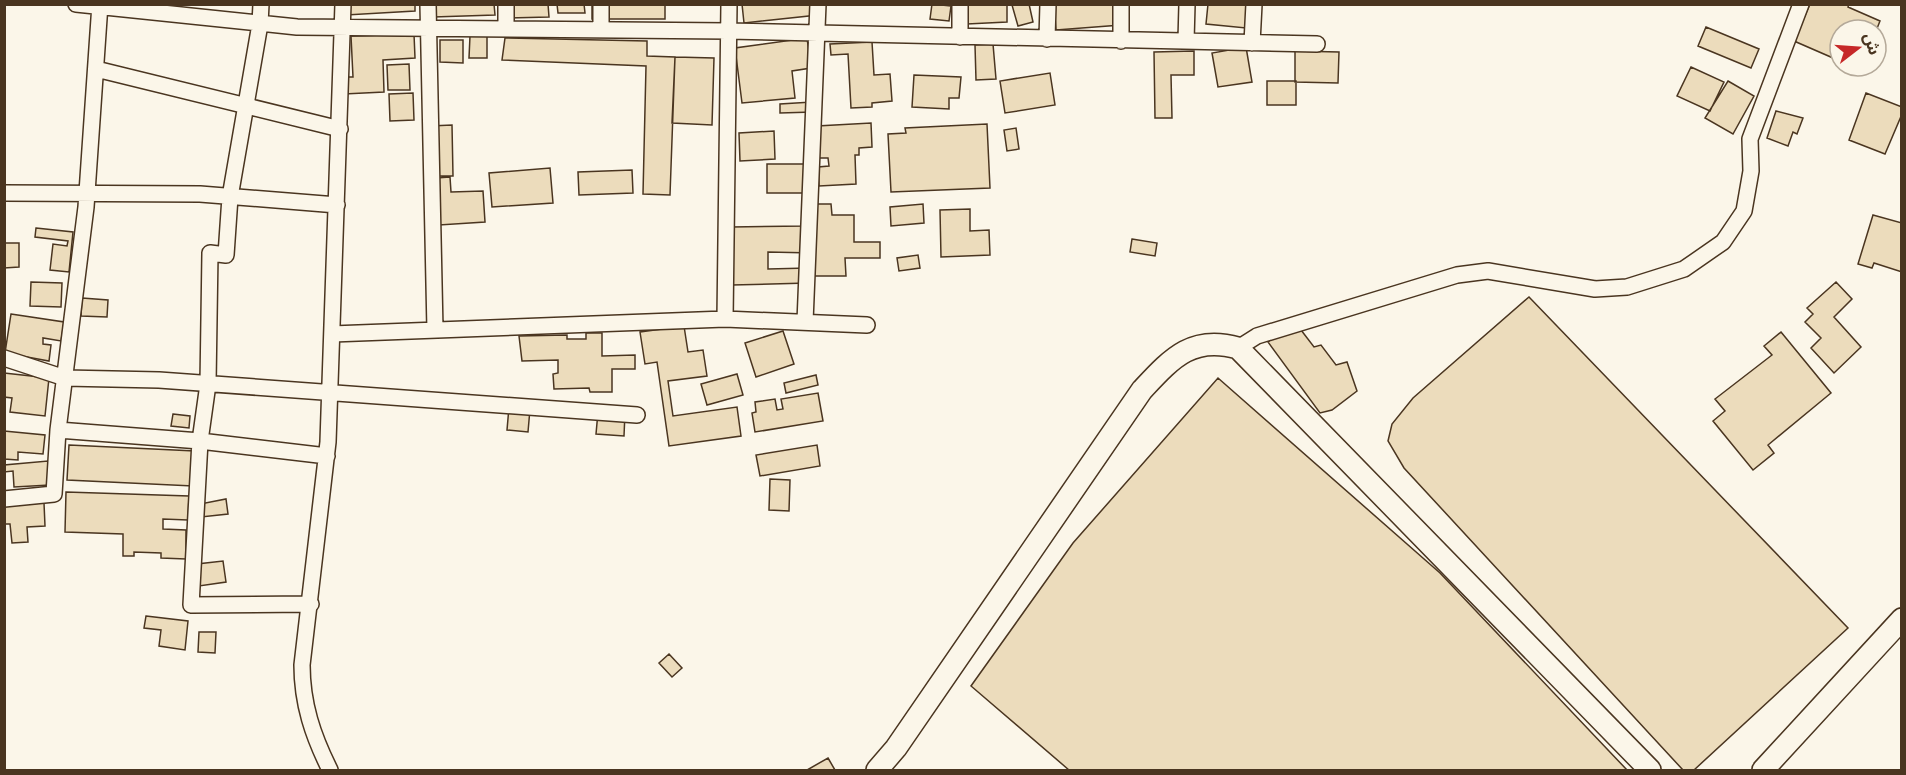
<svg xmlns="http://www.w3.org/2000/svg" width="1906" height="775" font-family="'Alegreya Sans','Noto Sans Arabic',sans-serif">
  <rect width="100%" height="100%" fill="#fbf6e9"/>
  <path fill="#ecdcbc" stroke="#4a3520" stroke-width="1.5" d="M346,4H415V11L346,15Z
    M433,4H494L495,15L433,17Z
    M505,4H548L549,17L506,18Z
    M557,4H584L585,13H558Z
    M592,4H665V19H592Z
    M742,4H817L818,15L744,23Z
    M932,4L951,6L949,21L930,19Z
    M967,4H1007V22L967,24Z
    M1029,4L1033,22L1018,26L1012,5Z
    M1054,4H1128L1129,14L1120,15L1121,25L1056,30Z
    M1208,4H1248L1246,28L1206,24Z
    M1810,4H1849L1848,7L1880,21L1876,31L1840,30V61L1794,41Z
    M1706,27L1759,49L1751,68L1698,46Z
    M414,34L415,58L383,60L384,92L344,94L343,77H353L351,36Z
    M470,36H487V58H469Z
    M505,38L647,41V56L675,57L670,195L643,194L646,66L502,60Z
    M807,38L811,68L792,71L795,98L742,103L735,48Z
    M440,40H463V63L440,62Z
    M872,42L874,75L890,74L892,101L872,103V107L851,108L848,54L831,55L830,44Z
    M993,44L996,79L976,80L975,45Z
    M1246,47L1252,82L1218,87L1212,53Z
    M1194,51V75H1171L1172,118H1155L1154,52Z
    M1295,51L1339,52L1338,83L1295,82Z
    M675,57L714,58L712,125L672,123Z
    M409,64L410,90H388L387,65Z
    M1691,67L1724,82L1710,111L1677,96Z
    M1050,73L1055,105L1005,113L1000,81Z
    M914,75L961,77L959,98H949V109L912,107Z
    M1267,81H1296V105H1267Z
    M1728,81L1754,96L1733,134L1705,118Z
    M413,93L414,120L390,121L389,94Z
    M1866,93L1902,107V114L1885,154L1849,140Z
    M812,102L813,112L780,113V104Z
    M1776,111L1803,118L1797,134L1793,132L1788,146L1767,138Z
    M871,123L872,147L859,148V155H855L856,184L819,186L818,167L829,166L828,158H819L817,126Z
    M987,124L990,188L891,192L888,134L906,133L905,128Z
    M452,125L453,176H431L430,126Z
    M1016,128L1019,149L1007,151L1004,130Z
    M774,131L775,159L740,161L739,133Z
    M767,164H804V193H767Z
    M550,168L553,203L492,207L489,173Z
    M632,170L633,193L579,195L578,172Z
    M450,177L451,192L483,191L485,222L439,225L436,178Z
    M813,204H831L832,215H854V242H880V258H845L846,276H814L813,253L768,252V269L808,268V283L732,285L731,227L806,226Z
    M923,204L924,223L891,226L890,207Z
    M970,209V231L989,230L990,255L941,257L940,210Z
    M1873,215L1902,223V272L1874,263L1872,268L1858,264Z
    M36,228L73,232L69,272L50,270L53,244L67,246L68,241L35,237Z
    M1132,239L1157,243L1155,256L1130,252Z
    M4,243H19V267L4,268Z
    M918,255L920,268L899,271L897,258Z
    M31,282L62,283L61,307L30,306Z
    M1836,282L1852,299L1834,317L1861,347L1834,373L1811,348L1821,338L1805,322L1813,314L1807,308Z
    M1529,297L1848,628L1694,770H1683L1404,468L1388,441L1392,424L1413,398Z
    M82,298L108,300L107,317L81,316Z
    M11,314L64,322L61,341L43,338V344L51,345L49,361L5,353Z
    M684,326L688,352L703,350L707,376L668,381L673,416L737,407L741,436L669,446L657,362L645,364L640,332Z
    M1301,330L1314,347L1321,345L1336,365L1347,362L1357,391L1332,410L1320,413L1268,342L1275,337Z
    M783,331L794,364L756,377L745,343Z
    M1781,332L1831,393L1768,445L1774,453L1753,470L1713,421L1725,411L1715,399L1772,355L1764,346Z
    M586,333H602V356L635,355V369H612V392H590L589,388L554,389L553,374L558,373V360L522,361L519,336L567,335V339H586Z
    M4,373L49,378L45,416L10,412L12,398L4,397Z
    M737,374L743,395L707,405L701,384Z
    M816,375L818,385L786,393L784,383Z
    M1218,378L1440,573L1627,770H1069L971,686L1073,543Z
    M818,393L823,421L755,432L752,413L756,412L755,402L775,399L777,410L783,409L781,399Z
    M509,407L530,409L528,432L507,430Z
    M598,412L625,413L624,436L596,434Z
    M173,414L190,416L189,428L171,426Z
    M4,431L45,435L43,454L18,452V460L4,459Z
    M69,445L195,451L193,486L67,480Z
    M817,445L820,466L760,476L756,455Z
    M48,461L50,485L14,487L13,471L4,472V465Z
    M770,479L790,480L789,511L769,510Z
    M66,492L189,496L188,520L163,519V529L186,530V559L161,558V553L134,552V556H123V534L65,532Z
    M226,499L228,514L201,517L200,504Z
    M44,503L45,526L27,527L28,542L12,543L10,524H4V505Z
    M223,561L226,582L199,586L197,564Z
    M146,616L188,621L185,650L159,646L161,630L144,628Z
    M199,632H216L215,653L198,652Z
    M669,654L682,668L672,677L659,663Z
    M828,758L835,770H807Z"/>
  <g fill="none" stroke-linecap="round" stroke-linejoin="round">
    <defs>
      <path id="street" d="M76,4L297,27L728,31L1317,44
        M261,4L260,24L230,197L226,255L210,253L208,384L200,441L191,605L311,604
        M428,4L435,330
        M506,29V4
        M601,30V4
        M960,37V4
        M1047,39L1048,4
        M1121,41V4
        M1186,41L1187,4
        M1252,43L1254,4
        M96,69L340,129
        M4,193L200,194L337,205
        M725,319L729,4
        M805,322L818,4
        M332,334L725,319L867,325
        M1238,348L1257,336L1457,275L1488,271L1595,289L1627,287L1684,269L1723,242L1744,211L1751,171L1750,139L1801,4
        M4,358L65,378L159,380L637,415
        M58,430L200,441L327,456
        M4,499L54,494L58,430L86,207L100,4
        M330,770C313,736 302,704 302,665L328,442L343,4"/>
      <path id="secondary" d="M877,770L896,748L1142,390C1172,358 1192,335 1238,348L1650,770
        M1763,770L1902,619"/>
    </defs>
    <use href="#street" stroke="#4a3520" stroke-width="18"/>
    <use href="#secondary" stroke="#4a3520" stroke-width="24"/>
    <use href="#street" stroke="#fbf6e9" stroke-width="15"/>
    <use href="#secondary" stroke="#fbf6e9" stroke-width="21"/>
  </g>
  <rect width="1906" height="775" fill="none" stroke="#4a3520" stroke-width="12"/>
  <g transform="translate(1858 48) rotate(73)"><circle r="28" fill="#fbf6e9" stroke="#b4a999" stroke-width="1.5"/>
  <path d="M0-4.5L10 22L0 15L-10 22Z" fill="#c62828"/>
  <text y="-9" font-size="16" font-weight="bold" text-anchor="middle" fill="#4a3520">ش</text>
  </g>
</svg>
